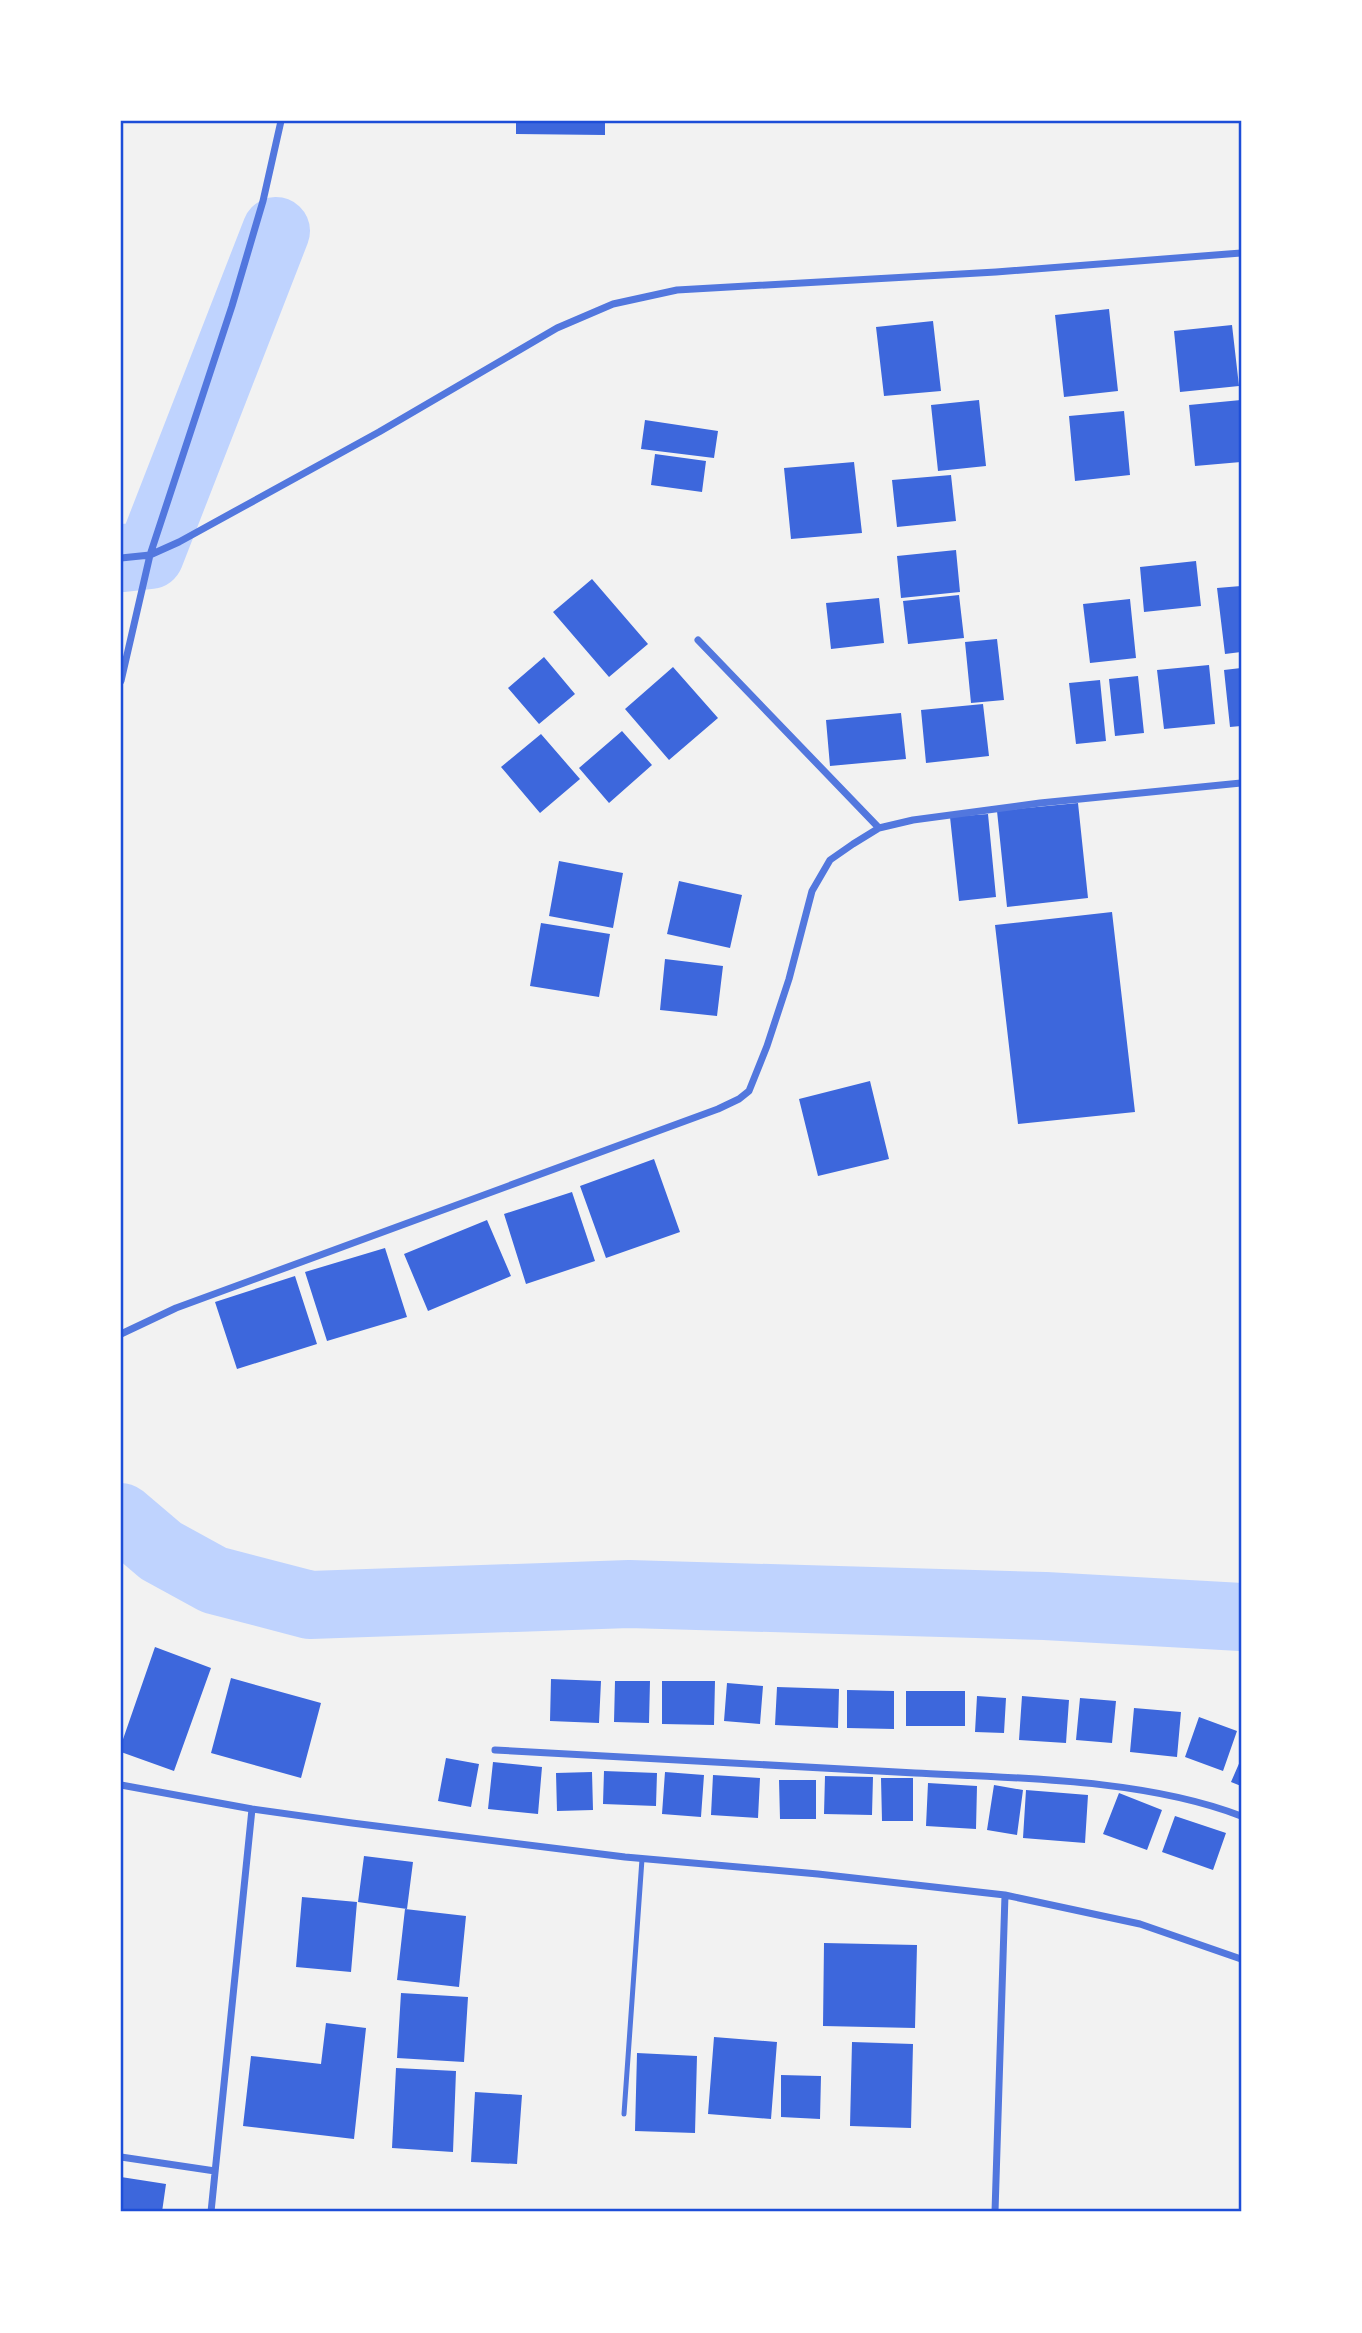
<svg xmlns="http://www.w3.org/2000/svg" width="1362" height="2333" font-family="'Archivo Narrow',sans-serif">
  <rect width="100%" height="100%" fill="#f2f2f2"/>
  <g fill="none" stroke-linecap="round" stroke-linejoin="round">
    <path stroke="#bfd3fe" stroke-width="68" d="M123,558L150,555L276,231
      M121,1517L161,1551L214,1580L310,1605L629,1594L1045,1606L1241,1617"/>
  </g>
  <path fill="#3d67dc" d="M516,121H605V135L516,134Z
    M1109,309L1118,391L1064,397L1055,315Z
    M933,321L941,391L884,396L876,327Z
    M1232,325L1239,386L1180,392L1174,331Z
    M979,400L986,466L938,471L931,405Z
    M1241,400V462L1195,466L1189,405Z
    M1124,411L1130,475L1075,481L1069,416Z
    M645,420L718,431L714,458L641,449Z
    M655,454L706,461L702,492L651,485Z
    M854,462L862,533L791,539L784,468Z
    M951,475L956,521L897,527L892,480Z
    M956,550L960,592L901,598L897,556Z
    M1196,561L1201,606L1144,612L1140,567Z
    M592,579L648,644L609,677L553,612Z
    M1241,586V652L1225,654L1217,588Z
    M959,595L964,638L908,644L903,601Z
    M879,598L884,643L831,649L826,603Z
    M1130,599L1136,658L1090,663L1083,604Z
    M997,639L1004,700L971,703L965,642Z
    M544,657L575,694L539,724L508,688Z
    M1209,665L1215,724L1164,729L1157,670Z
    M673,667L718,718L669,760L625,709Z
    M1241,668V726L1230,727L1224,670Z
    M1138,676L1144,733L1115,736L1109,679Z
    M1100,680L1106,741L1076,744L1069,683Z
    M983,704L989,756L926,763L921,710Z
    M901,713L906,759L830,766L826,720Z
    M622,731L652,765L609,803L579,768Z
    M541,734L580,779L540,813L501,767Z
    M1078,803L1088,898L1007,907L997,811Z
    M988,814L996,897L959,901L950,817Z
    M559,861L623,873L613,928L549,916Z
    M679,881L742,895L730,948L667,934Z
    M1112,912L1135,1112L1018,1124L995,925Z
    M541,923L610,934L599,997L530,986Z
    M665,959L723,966L717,1016L660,1010Z
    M870,1081L889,1159L818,1176L799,1099Z
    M654,1159L680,1232L606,1258L580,1186Z
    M572,1192L595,1261L526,1284L504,1214Z
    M487,1220L511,1276L428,1311L404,1254Z
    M385,1248L407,1317L327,1341L305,1272Z
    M295,1276L317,1344L237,1369L215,1302Z
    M155,1647L211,1668L174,1771L121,1752V1745Z
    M231,1678L321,1703L301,1778L211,1753Z
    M551,1679L601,1681L599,1723L550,1721Z
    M615,1681H650L649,1723L614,1722Z
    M662,1681H715L714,1725L662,1724Z
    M727,1683L763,1686L760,1724L724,1721Z
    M777,1687L839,1689L838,1728L775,1725Z
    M847,1690L894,1691V1729L847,1728Z
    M906,1691H965V1726H906Z
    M977,1696L1006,1698L1004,1733L975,1732Z
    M1022,1696L1069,1700L1066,1743L1019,1740Z
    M1080,1698L1116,1701L1112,1743L1076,1740Z
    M1134,1708L1181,1712L1177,1757L1130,1752Z
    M1199,1717L1237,1731L1223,1771L1185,1757Z
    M446,1758L479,1764L471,1807L438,1801Z
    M1241,1759V1786L1231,1782Z
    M493,1762L542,1767L538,1814L488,1809Z
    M604,1771L657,1773L656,1806L603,1804Z
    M592,1772L593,1810L557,1811L556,1773Z
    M665,1772L704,1775L701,1817L662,1814Z
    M713,1775L760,1778L758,1818L711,1815Z
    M825,1776L873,1777L872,1815L824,1814Z
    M881,1778H913V1821H882Z
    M779,1780H816V1819H780Z
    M928,1783L977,1786L976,1829L926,1826Z
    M994,1785L1023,1790L1017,1835L987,1830Z
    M1026,1790L1088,1795L1085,1843L1023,1838Z
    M1119,1793L1162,1810L1147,1850L1103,1834Z
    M1175,1816L1226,1833L1213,1870L1162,1852Z
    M364,1856L413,1862L407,1909L358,1902Z
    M302,1897L357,1902L351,1972L296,1967Z
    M405,1909L466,1916L459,1987L397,1980Z
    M824,1943L917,1945L915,2028L823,2026Z
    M401,1993L468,1997L464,2062L397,2058Z
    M326,2023L366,2028L354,2139L243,2126L251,2056L321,2064Z
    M714,2037L777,2042L771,2119L708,2114Z
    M852,2042L913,2044L911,2128L850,2126Z
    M637,2053L697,2056L695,2133L635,2131Z
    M396,2068L456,2071L453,2152L392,2148Z
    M781,2075L821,2076L820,2119L781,2117Z
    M475,2092L522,2095L517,2164L471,2162Z
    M121,2177L166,2184L162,2212H121Z"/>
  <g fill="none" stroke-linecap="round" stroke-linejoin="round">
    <path stroke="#5277de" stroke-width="5" d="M624,2114L642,1859"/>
    <path stroke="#5277de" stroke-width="7" d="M121,558L150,555L179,542L379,432L557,328L613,304L677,290L996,272L1241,253
      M698,640L879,828
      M121,681L150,555L232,306L263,201L281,121
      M121,1334L176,1308L718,1109L739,1099L749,1091L767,1046L789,979L812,891L830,860L853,844L879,828L913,820L1040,803L1241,783
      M495,1750C635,1758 775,1765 915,1773C1018,1778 1145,1779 1241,1816
      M121,1785L252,1809L352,1823L625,1857L818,1874L1005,1895L1140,1924L1241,1959
      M121,2157L215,2171
      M211,2212L252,1809
      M995,2212L1005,1895"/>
  </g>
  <rect width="1362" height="2333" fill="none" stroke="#ffffff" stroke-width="245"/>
  <rect x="122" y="122" width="1118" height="2088" fill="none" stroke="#1d4ed8" stroke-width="2.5"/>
</svg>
